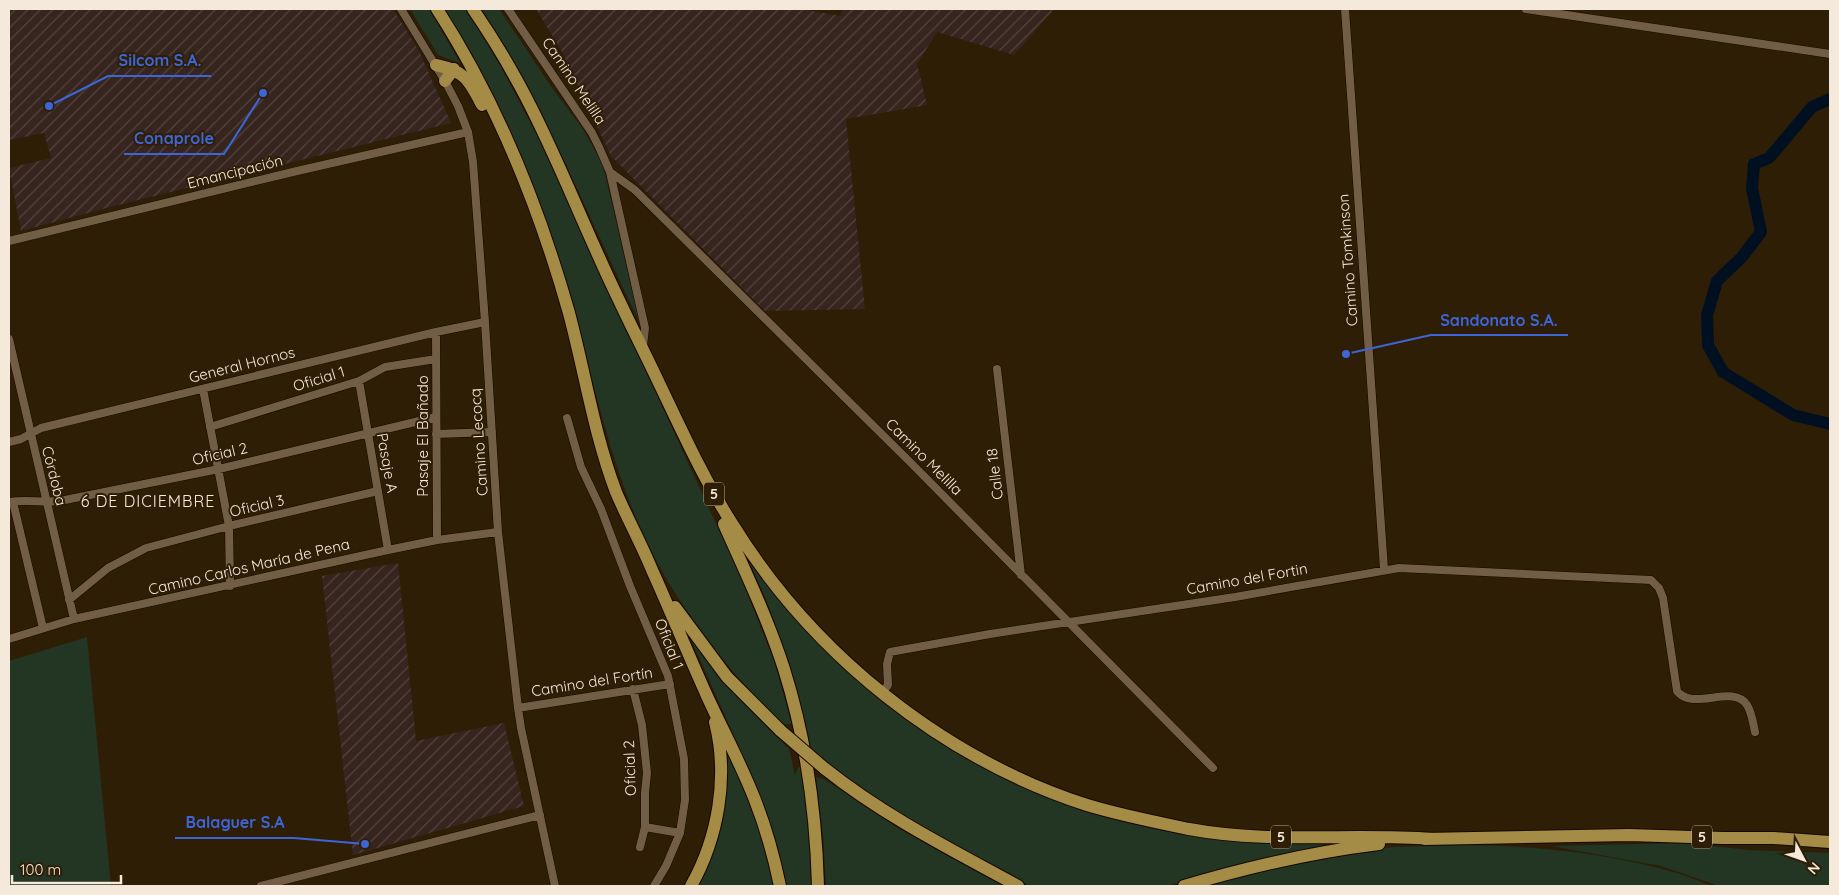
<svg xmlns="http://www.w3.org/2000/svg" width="1839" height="895" font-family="Quicksand,sans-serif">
  <defs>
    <pattern id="industrial-furrows" width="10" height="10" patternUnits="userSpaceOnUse" patternTransform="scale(1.25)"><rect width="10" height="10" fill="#36241e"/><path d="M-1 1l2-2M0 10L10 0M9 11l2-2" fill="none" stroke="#54443e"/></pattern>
  </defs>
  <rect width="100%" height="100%" fill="#2f1e06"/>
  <path fill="url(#industrial-furrows)" d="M9,9H393L419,51L451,123L110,207L21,231L9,168L51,158L44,133L9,140Z
    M536,9H801L840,16L843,9H1054L1014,55L937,32L917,64L927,105L846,119L865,309L765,311L611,156L561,50Z
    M398,563L416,741L504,723L524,806L353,855L322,576Z"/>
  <path fill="#233523" d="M410,9H429L460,63L438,55Z
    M445,9H466L500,65L543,147L741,578L774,661L792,724H784L783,725C727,669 676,606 643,534C604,448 590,359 562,269C534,177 496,90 445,9Z
    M481,9H499L555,92L583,129L603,165L639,321C588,217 545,107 481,9Z
    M746,554L790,613L824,649L880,699L936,739L1107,816L1157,829L1184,834L1340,844L1245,863L1167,886H1030L900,814L840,774L811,749L790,665L765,597Z
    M87,637L111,886H9V661Z
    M690,637L737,697L789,749L795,775L799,766L802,770L809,820L813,886H787L770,824L755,783Z
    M725,741L757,817L777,886H698L715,846L723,809Z
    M816,777L824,779L893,825L1003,886H826L823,835Z
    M1684,843L1749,850L1830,853V886H1719L1661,866L1551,846Z
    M1454,845C1528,845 1602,852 1673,872C1687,875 1699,882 1713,886H1195L1224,878L1366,850L1394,847Z"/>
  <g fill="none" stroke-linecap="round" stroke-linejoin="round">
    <path stroke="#001021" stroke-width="12" d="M1830,99L1812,107L1769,158L1754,164L1752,188L1761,232L1742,257L1717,281L1707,315L1708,345L1723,372L1793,415L1830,424"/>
    <defs>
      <path id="minor" d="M401,9L445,81L458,106L468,132L473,162L485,322L498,532L518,708L521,728L555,886
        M508,9L592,133L599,147L610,172L645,328L643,346
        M1345,9L1384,569
        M1526,9L1830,54
        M610,172L635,190L909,461L1213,768
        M9,241L297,171L468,132
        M436,332L437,540
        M9,339L74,619
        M997,369L1021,575
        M359,381L388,550
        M203,389L229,526L230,586
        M567,418L581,467L601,509L630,586L668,676L684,759L685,800L680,833L666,866L654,886
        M210,427L359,381L385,367L436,359
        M436,434L492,432
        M9,442L21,439L41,428L436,332L485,322
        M9,502C26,499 43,503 60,501L219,469L436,417
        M13,502L43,628
        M69,600L108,568L146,548L229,526L378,491
        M9,639L74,619L388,550L437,540L498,532
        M633,689L642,725L647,773L645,793V827L640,847
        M882,693L888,685L887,664L890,652L990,634L1235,597L1399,568L1651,580L1659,588L1663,598L1677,691C1693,712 1733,683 1747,705C1752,713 1753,723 1755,732
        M518,708L670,684
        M645,827L680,833
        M261,886L540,815"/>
      <path id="trunk" d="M437,9C497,102 539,207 569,313C585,373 594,434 616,492C627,518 641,543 652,570C671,612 688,654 707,696C723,731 741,764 755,800C766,828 774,857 780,886
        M473,9C490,34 506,60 520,86C550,141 573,200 599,257C618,300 639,341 659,383C682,431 704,480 733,525C813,654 942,758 1087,805C1120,815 1155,822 1189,829C1269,844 1351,833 1432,839
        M436,65C465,71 469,80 482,105
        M445,81L454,69
        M724,524C745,571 768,619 784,669C806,739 816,812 818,886
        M675,607L727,677L781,731
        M824,768C884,816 952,850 1018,886
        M1424,839L1629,835L1723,838H1774L1830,842
        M691,886C718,838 729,777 715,722
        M1184,886C1248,867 1313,852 1379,844"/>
    </defs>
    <use href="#minor" stroke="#160700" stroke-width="9"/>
    <use href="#trunk" stroke="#160700" stroke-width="14"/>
    <use href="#minor" stroke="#725e45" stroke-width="8"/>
    <use href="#trunk" stroke="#a58c46" stroke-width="12"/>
    <defs>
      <path id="trunk-bridge" d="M781,731L824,768"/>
    </defs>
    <use href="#trunk-bridge" stroke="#160700" stroke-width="14" stroke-linecap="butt"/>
    <use href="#trunk-bridge" stroke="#a58c46" stroke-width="12"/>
  </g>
  <g text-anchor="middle" stroke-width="4" stroke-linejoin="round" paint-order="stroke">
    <g fill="#2f1e06" stroke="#baac9b" stroke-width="1">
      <rect x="704" y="482.5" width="20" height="23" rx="4"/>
      <rect x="1271" y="825.5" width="20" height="23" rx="4"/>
      <rect x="1692" y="825.5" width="20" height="23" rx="4"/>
    </g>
    <g font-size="14" font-weight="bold" fill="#f5e9db">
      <text x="714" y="499">5</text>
      <text x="1281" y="842">5</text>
      <text x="1702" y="842">5</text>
    </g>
    <g font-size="15" fill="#f5e9db" stroke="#2f1e06">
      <text transform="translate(574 81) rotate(56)" y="5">Camino Melilla</text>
      <text transform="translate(235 172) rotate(-14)" y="5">Emancipación</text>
      <text transform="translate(1348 260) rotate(-94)" y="5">Camino Tomkinson</text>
      <text transform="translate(242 365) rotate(-14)" y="5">General Hornos</text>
      <text transform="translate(319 379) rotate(-17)" y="5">Oficial 1</text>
      <text transform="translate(423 436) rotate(-90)" y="5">Pasaje El Bañado</text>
      <text transform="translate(479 442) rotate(-94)" y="5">Camino Lecocq</text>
      <text transform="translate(220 454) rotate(-13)" y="5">Oficial 2</text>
      <text transform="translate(924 457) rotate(45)" y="5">Camino Melilla</text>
      <text transform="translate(387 463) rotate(80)" y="5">Pasaje A</text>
      <text transform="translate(995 474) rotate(-97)" y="5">Calle 18</text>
      <text transform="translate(54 476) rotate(76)" y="5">Córdoba</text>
      <text transform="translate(257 506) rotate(-13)" y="5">Oficial 3</text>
      <text transform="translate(249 567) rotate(-13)" y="5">Camino Carlos María de Pena</text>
      <text transform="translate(1247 579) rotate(-10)" y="5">Camino del Fortin</text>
      <text transform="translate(669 644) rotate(68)" y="5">Oficial 1</text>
      <text transform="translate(592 682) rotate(-9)" y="5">Camino del Fortín</text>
      <text transform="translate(630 768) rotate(-92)" y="5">Oficial 2</text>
    </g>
    <g font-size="16" letter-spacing="1" fill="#f5e9db" stroke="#2f1e06">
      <text x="148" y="507">6 DE DICIEMBRE</text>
    </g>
  </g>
  <path fill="none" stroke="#3d65d8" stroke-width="2" d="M49 106L108 76H211M263 93L224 154H124M1346 354L1431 335H1568M365 844L294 838H175"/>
  <g fill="#3d65d8" stroke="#2f1e06" stroke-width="2">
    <circle cx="49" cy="106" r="5"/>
    <circle cx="263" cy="93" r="5"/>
    <circle cx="1346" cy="354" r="5"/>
    <circle cx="365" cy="844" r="5"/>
  </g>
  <g font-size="16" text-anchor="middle" font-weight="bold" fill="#3d65d8" stroke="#2f1e06" stroke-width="4" stroke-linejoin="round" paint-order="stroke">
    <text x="160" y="66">Silcom S.A.</text>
    <text x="174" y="144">Conaprole</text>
    <text x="1499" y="326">Sandonato S.A.</text>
    <text x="235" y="828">Balaguer S.A</text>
  </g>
  <rect width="1839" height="895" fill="none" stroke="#f5e9db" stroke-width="20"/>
  <g transform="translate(1804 860) rotate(131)" stroke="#2f1e06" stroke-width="4" paint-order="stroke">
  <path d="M0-4L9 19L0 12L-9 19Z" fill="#f5e9db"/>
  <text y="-8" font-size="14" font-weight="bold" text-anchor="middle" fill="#f5e9db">N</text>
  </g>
  <path d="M12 875v8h109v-8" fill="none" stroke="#f5e9db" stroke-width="2.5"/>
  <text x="20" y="875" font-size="15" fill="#f5e9db" stroke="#2f1e06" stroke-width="4" paint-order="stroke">100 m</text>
</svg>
